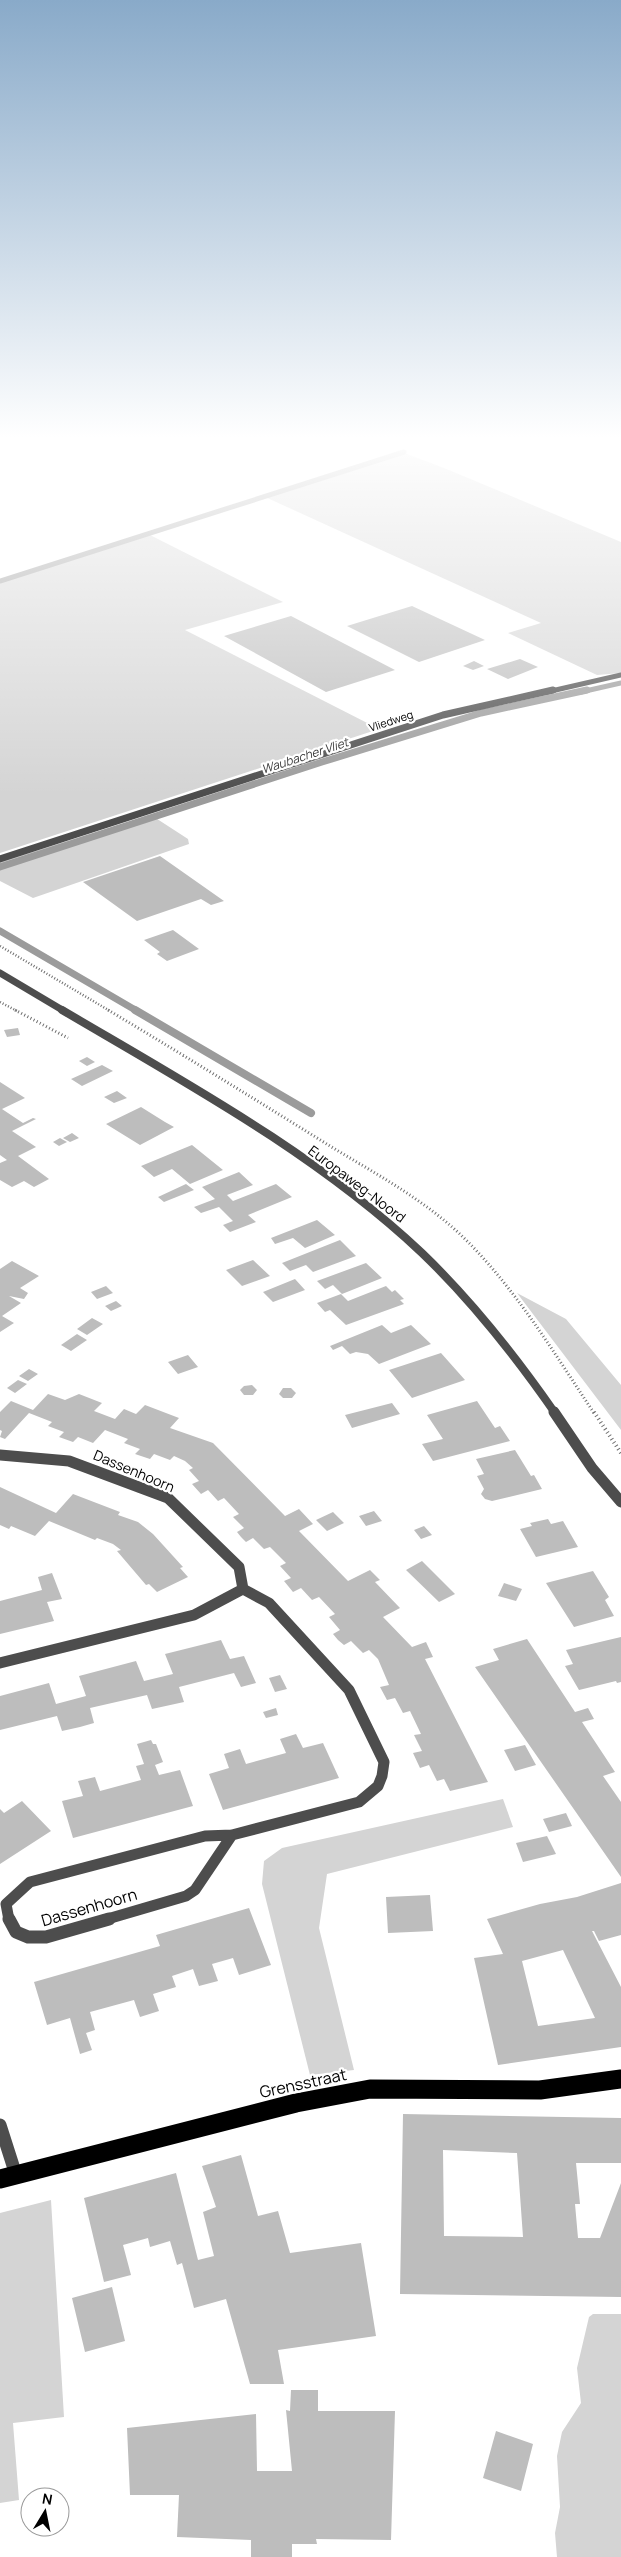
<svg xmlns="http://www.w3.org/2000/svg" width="621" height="2557" font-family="Manrope,sans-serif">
  <rect width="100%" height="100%" fill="#fff"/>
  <path fill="#d4d4d4" d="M399,451L444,468L621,542V673L597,675L508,633L541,623L263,496Z
    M146,533L283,602L185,630L379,729L0,853V581Z
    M151,815L188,839L189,844L33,898L0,881V862Z
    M517,1293L566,1319L621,1385V1430Z
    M503,1799L513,1827L327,1874L319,1928L354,2070L310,2075L262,1884L264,1861L282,1848Z
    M51,2200L64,2417L13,2423L19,2500L0,2503V2213Z
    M593,2314H621V2557H557L555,2533L560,2507L557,2456L562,2432L581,2403L577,2368L589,2317Z"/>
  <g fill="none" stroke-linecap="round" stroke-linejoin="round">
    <path stroke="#9b9b9b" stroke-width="5" d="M0,581L404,452
      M581,692L621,683"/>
    <path stroke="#9b9b9b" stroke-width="7" d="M0,867L322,762L481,713L587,690
      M0,931L137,1011"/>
    <path stroke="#9b9b9b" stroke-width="8" d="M135,1010L311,1113"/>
  </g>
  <path fill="#bdbdbd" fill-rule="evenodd" d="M412,606L485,640L419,662L347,626Z
    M291,616L395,670L326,692L224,636Z
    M520,659L538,667L508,679L487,669Z
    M474,661L484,666L473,670L463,666Z
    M160,856L224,901L211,905L201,899L137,921L83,882Z
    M173,930L199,949L167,961L157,954L160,952L144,940Z
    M18,1028L20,1035L7,1037L4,1030Z
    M87,1057L95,1062L87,1066L79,1061Z
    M102,1065L113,1071L82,1086L71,1079Z
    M0,1082L25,1098L2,1109L23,1123L33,1118L36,1119L12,1131L36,1147L18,1156L49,1179L34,1187L24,1181L12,1187L0,1180V1163L7,1160L0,1155Z
    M117,1091L127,1098L114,1103L104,1097Z
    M141,1107L165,1122L174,1127L140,1145L106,1124Z
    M72,1133L79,1138L70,1142L63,1138Z
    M60,1138L67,1142L59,1146L53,1142Z
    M192,1145L223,1170L190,1184L172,1169L154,1177L141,1166Z
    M239,1172L253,1185L227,1195L233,1201L276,1184L292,1197L248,1215L256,1222L230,1232L223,1225L233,1221L219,1207L201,1213L194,1207L215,1199L202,1187Z
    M186,1184L194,1190L164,1202L158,1197Z
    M317,1220L335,1235L305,1248L293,1238L275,1244L271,1238Z
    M340,1240L356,1256L313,1272L306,1265L290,1271L282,1263Z
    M253,1260L270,1276L242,1286L226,1270Z
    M12,1261L39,1276L20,1288L28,1293L24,1299L9,1296L21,1303L2,1316L14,1323L0,1332V1269Z
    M366,1263L382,1278L342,1294L333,1285L325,1289L317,1281Z
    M295,1279L305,1290L273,1302L263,1292Z
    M106,1286L113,1293L97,1299L91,1292Z
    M386,1286L392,1292L395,1290L404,1299L400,1300L404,1304L346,1325L330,1310L325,1312L317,1303L341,1294L348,1301Z
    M116,1301L122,1306L111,1311L105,1306Z
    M92,1318L103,1324L87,1335L77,1329Z
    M382,1325L391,1333L411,1325L431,1344L379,1364L368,1354L356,1352L350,1354L342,1346L333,1350L330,1346Z
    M77,1334L87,1340L71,1351L61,1345Z
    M441,1353L465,1380L412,1398L389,1370Z
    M188,1355L198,1367L178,1374L168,1362Z
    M29,1369L38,1374L28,1381L19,1376Z
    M18,1380L27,1384L15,1393L7,1388Z
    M252,1385L257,1390L253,1395H244L240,1390L244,1386Z
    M283,1388H291L296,1393L292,1398H283L279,1394Z
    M48,1394L65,1400L79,1394L102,1403L94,1411L115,1419L124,1409L136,1414L145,1405L179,1418L170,1428L213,1443L285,1516L299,1509L313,1524L299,1531L348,1581L370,1570L380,1580L375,1582L400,1608L383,1617L412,1647L426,1642L433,1657L425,1659L488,1782L450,1791L444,1779L437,1781L429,1765L420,1768L413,1753L422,1751L414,1735L421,1734L410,1711L403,1713L395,1698L387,1700L380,1687L389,1685L378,1659L369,1650L363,1653L351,1641L344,1645L338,1640L333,1634L340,1630L329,1617L335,1614L319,1597L312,1600L301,1588L293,1592L284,1581L291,1578L280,1566L286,1563L270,1547L264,1549L253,1538L246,1542L241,1537L237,1532L244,1528L233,1517L239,1514L224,1498L218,1501L208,1490L201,1494L192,1484L199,1481L189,1470L193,1468L185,1461L174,1456L170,1460L154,1454L150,1459L135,1454L140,1449L124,1443L128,1439L105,1430L93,1443L78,1437L73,1442L59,1437L64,1432L48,1426L52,1422L29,1413L5,1439L0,1437L2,1431L0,1430V1412L11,1401L33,1410Z
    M477,1401L495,1428L500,1426L510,1441L433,1461L422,1444L443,1439L427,1415Z
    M392,1403L400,1414L352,1428L345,1415Z
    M515,1450L531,1476L534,1475L542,1489L492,1501L485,1499L481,1494L484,1489L477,1476L484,1474L476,1459Z
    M0,1487L56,1513L73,1494L120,1512L118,1515L138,1522L153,1534L183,1567L180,1568L188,1577L157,1592L149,1584L146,1585L117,1551L121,1550L113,1544L97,1538L95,1540L49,1521L35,1536L11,1526L9,1529L0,1525Z
    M374,1511L382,1521L366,1526L359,1516Z
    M333,1512L344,1523L327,1531L316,1520Z
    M548,1519L551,1524L563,1521L578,1547L536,1557L520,1529L532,1526L530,1523Z
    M424,1526L432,1535L421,1539L414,1530Z
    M422,1561L455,1594L439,1602L406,1570Z
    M593,1571L609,1597L605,1600L614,1616L574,1627L546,1583Z
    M52,1573L62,1599L47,1602L54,1621L0,1634V1601L42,1590L38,1577Z
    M504,1583L522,1589L516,1601L498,1596Z
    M621,1637V1682L617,1683L616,1681L579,1690L565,1666L573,1664L566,1650Z
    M527,1639L575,1712L588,1708L594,1719L582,1722L615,1772L603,1776L621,1802V1877L475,1667L499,1660L493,1649Z
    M221,1640L230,1659L244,1656L256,1683L241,1687L234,1673L179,1687L184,1702L152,1709L147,1695L90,1708L94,1723L80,1727L62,1731L57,1716L0,1730V1696L49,1683L56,1704L86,1696L79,1676L136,1661L144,1681L173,1674L165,1654Z
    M280,1675L287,1689L275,1692L269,1678Z
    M276,1708L278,1715L266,1718L263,1712Z
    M296,1734L303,1748L323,1743L339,1778L223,1810L209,1774L229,1768L224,1754L240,1749L246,1764L286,1753L280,1739Z
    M151,1740L153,1744H156L163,1762L155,1765L159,1775L180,1770L193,1806L73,1838L62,1801L83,1796L78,1781L95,1777L100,1791L141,1780L136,1766L144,1764L137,1744Z
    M525,1745L536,1765L515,1771L504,1750Z
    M22,1801L51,1831L0,1864V1809L4,1813Z
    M566,1813L572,1826L549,1832L543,1819Z
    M547,1836L556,1854L523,1862L516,1843Z
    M621,1883V1935L599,1941L594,1931H592L621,1987V2047L498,2065L474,1958L503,1954L487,1919L540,1904L577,1897ZM563,1950L595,2018L538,2026L522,1961Z
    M430,1895L433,1931L388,1933L386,1897Z
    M249,1908L271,1965L239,1975L233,1958L212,1964L218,1981L199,1986L193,1969L172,1976L176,1987L153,1994L159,2011L140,2017L134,2000L90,2012L95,2030L86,2033L92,2050L80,2054L70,2018L47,2025L34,1982L160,1946L156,1935Z
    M403,2114L621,2118V2163H576L580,2204H575L578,2238H600L621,2183V2297L400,2294ZM443,2150L517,2153L523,2237L444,2236Z
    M241,2155L258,2216L278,2211L290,2253L361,2243L376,2336L278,2350L284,2384H250L226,2299L194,2308L182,2263L177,2265L170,2241L150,2247L148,2238L123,2245L131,2275L104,2282L84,2198L176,2173L198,2260L214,2256L203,2212L216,2207L202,2166Z
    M112,2287L125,2341L85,2352L72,2298Z
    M291,2390H318V2411H395L391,2540L316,2539L317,2544H292V2557H251V2540L177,2537L179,2495H130L127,2428L256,2414L257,2471H292L286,2410L290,2411Z
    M496,2431L533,2444L521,2491L483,2478Z"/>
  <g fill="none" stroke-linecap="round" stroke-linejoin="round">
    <path stroke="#6f6f6f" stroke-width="2.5" stroke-dasharray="1 2" stroke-linecap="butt" d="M0,946L110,1011
      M0,1002L17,1011"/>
    <path stroke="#6f6f6f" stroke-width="3" stroke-dasharray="1 2.5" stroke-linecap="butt" d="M15,1010L68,1038
      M108,1010C182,1054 256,1100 330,1146C376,1174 425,1200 464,1238C516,1289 554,1353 594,1413"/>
    <path stroke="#6f6f6f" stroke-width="4" stroke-dasharray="1 3" stroke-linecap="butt" d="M594,1412L621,1453"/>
    <path stroke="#4d4d4d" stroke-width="5" d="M547,692L621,675"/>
    <path stroke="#4d4d4d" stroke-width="7" d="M0,859L443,715L553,690
      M0,973L64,1011"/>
    <path stroke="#4d4d4d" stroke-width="8" d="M62,1010C186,1083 317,1154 422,1253C472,1301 516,1357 555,1413"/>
    <path stroke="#4d4d4d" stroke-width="11" d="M554,1412L592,1468L621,1502
      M0,1455L69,1461L168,1498L239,1567L243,1589
      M0,1663L194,1615L243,1589
      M232,1835L359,1802L378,1786L382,1776L384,1762L349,1690L269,1603L243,1589
      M9,1920L6,1904L30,1882L205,1836L232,1835
      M104,1920L186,1896L195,1890L232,1835"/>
    <path stroke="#4d4d4d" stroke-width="13" d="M9,1919L16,1932L28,1937H46L109,1919
      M0,2125L16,2175"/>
    <path stroke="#000" stroke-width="19" d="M0,2179L296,2103L370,2089L540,2090L621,2079"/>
  </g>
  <linearGradient id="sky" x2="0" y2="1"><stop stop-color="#89aac9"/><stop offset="0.55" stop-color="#fff"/><stop offset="1" stop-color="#fff" stop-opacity="0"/></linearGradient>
  <rect width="621" height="795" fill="url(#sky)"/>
  <g text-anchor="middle" stroke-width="4.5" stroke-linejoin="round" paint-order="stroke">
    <g font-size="11" fill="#000" stroke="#fff">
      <text transform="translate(391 721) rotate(-18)" y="4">Vliedweg</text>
    </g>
    <g font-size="12" font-style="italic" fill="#3c3c3c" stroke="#fff">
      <text transform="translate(305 756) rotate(-18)" y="4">Waubacher Vliet</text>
    </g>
    <g font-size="14" fill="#000" stroke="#fff">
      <text transform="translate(357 1184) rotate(37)" y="5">Europaweg-Noord</text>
      <text transform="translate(134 1471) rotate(23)" y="5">Dassenhoorn</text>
    </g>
    <g font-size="16" fill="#000" stroke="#fff">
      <text transform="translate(89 1907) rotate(-16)" y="6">Dassenhoorn</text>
      <text transform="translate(303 2083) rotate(-12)" y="6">Grensstraat</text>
    </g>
  </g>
  <g transform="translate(45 2512) rotate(10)"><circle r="24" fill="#ffffff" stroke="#999999"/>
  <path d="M0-4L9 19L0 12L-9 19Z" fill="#000000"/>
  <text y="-8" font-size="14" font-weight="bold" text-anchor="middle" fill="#000000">N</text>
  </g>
</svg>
